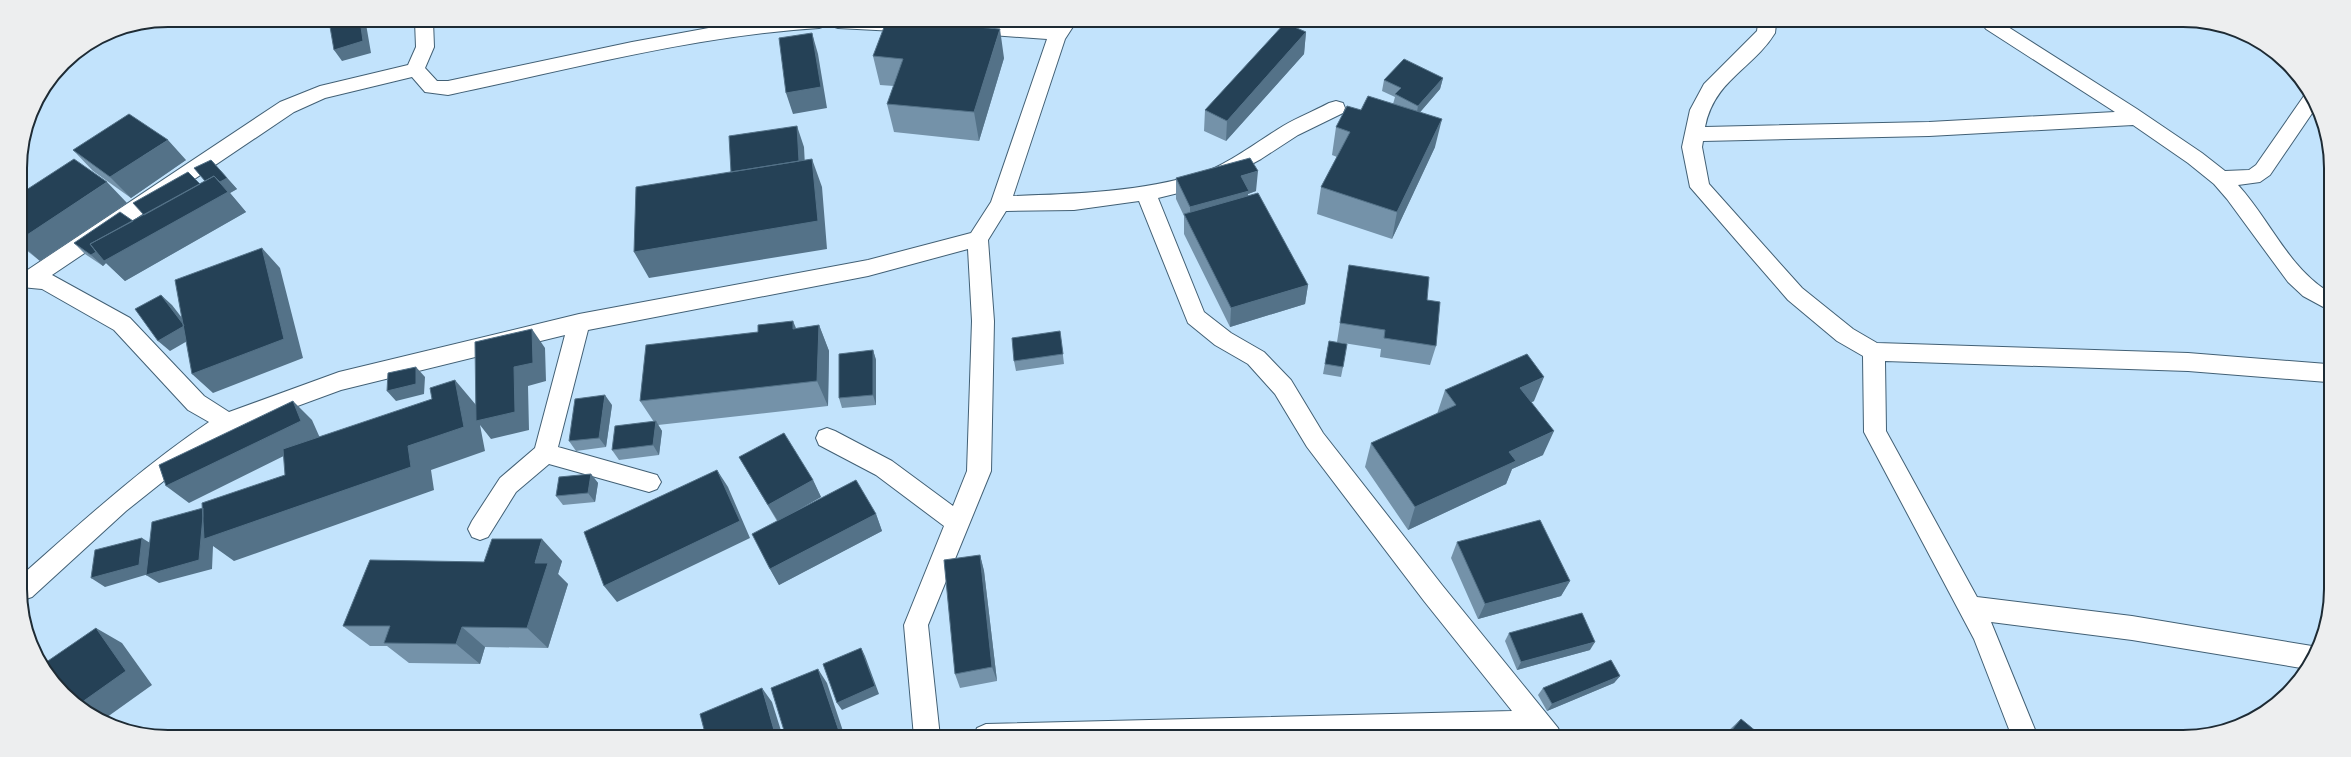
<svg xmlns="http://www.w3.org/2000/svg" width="2351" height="757" font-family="Literata,serif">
  <rect width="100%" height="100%" fill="#c2e3fc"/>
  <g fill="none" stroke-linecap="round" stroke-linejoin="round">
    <defs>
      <path id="street" d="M415,21H433L434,47L425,68L437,81H448L632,42L725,25L752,21L828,22L825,26L819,28C693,36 572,69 448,95L425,92L412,77L325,98L294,112L52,275L130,318L204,396L229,412L339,372L579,314L868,260L971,233L991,202L1047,39L965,33L962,29L965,25L971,23L1054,27L1058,22H1076L1065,39L1013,196C1075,194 1141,192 1202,173C1227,165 1260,140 1283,126C1298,117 1314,111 1329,103L1336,101L1343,103L1345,108L1343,113L1298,135L1261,159L1215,184L1158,198L1204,312L1231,333L1264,352L1291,380L1323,433L1442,585L1558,728L1562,737H973L977,728L986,724L1512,711L1424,601L1307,447L1275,394L1248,364L1215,345L1188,323L1139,201L1074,210L1006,211L988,240L994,321L991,471L928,625L940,737H914L904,625L944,526L876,475L819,445L816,438L819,431L827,428L835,431L892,461L953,506L967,471L972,321L968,249L868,276L588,330L558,447L657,475L661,482L657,489L649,492L549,464L516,492L488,537L480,540L472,537L468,529L472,521L500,478L535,448L565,335L341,390L235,429L195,456L126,511L32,597L23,600V574C83,521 142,467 209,422L188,410L114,330L42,289L21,287V271H26L280,102L320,86L408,65L416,47Z
        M829,22H920L923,26L920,30L914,32L838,28L832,26Z
        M1758,24H1776L1775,33C1753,69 1714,80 1705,127L1929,122L2115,112L1986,29L1983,25H2005L2137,109L2202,153L2225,171L2249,170L2256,165L2306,93L2309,92L2317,106L2270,175L2260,182L2238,185C2270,220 2287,265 2327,291V309L2303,296L2288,282L2227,199L2214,184L2188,163L2133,125L1929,136L1703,141L1702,147L1709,184L1802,288L1853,329L1877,343L2188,353L2327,364V382L2188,371L1885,361L1886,431L1977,597L2132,616L2312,646L2317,648L2307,669L2132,640L1991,622L2038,737H2012L1974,639L1864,432L1863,356L1837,341L1788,300L1690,187L1682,147L1690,110L1704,84L1757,31Z"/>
    </defs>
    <use href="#street" stroke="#426075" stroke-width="2"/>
    <use href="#street" fill="#fff" fill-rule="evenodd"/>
  </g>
  <path fill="#7492a9" d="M1306,32L1304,54L1226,141L1204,131L1205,110Z
    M873,56L1004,58L979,141L894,132L887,104L894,86L880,85Z
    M1443,78L1440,89L1420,112L1435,147L1392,239L1317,214L1321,187L1337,157L1332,155L1336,127L1361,110L1393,104L1395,97L1382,91L1384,80Z
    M73,150L186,160L131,198L93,171Z
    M211,160L237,189L230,193L246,212L125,281L106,263L103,266L85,254L74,243L133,221L205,181Z
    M1176,178L1256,191L1248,194V196L1308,285L1305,304L1230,327L1184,234V216L1176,199Z
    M20,194L127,203L40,261L21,246Z
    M1349,265L1427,300L1436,346L1430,365L1380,357L1381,349L1337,342Z
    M819,325L829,351L828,406L658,425L662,431L659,455L619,460L612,450L654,422L640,401L796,328Z
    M1060,331L1064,364L1016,371L1014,361Z
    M1329,341L1343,367L1341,377L1323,374Z
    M873,350L876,360V405L842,408L839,398Z
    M1445,390L1534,401L1532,402L1543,455L1512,469L1506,484L1408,530L1365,467L1371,443L1437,414Z
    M612,405L606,447L576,451L569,441Z
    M739,457L813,480L821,497L789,515L876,514L882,531L779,585L770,569L777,521L749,474Z
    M591,474L598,483L595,502L563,505L556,496Z
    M1457,542L1570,581L1561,596L1478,619L1451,558Z
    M980,555L984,571L997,681L960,688L955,674Z
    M562,561L558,574L568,584L548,648L485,647L480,664L409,663L387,646H370L343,626L484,562Z
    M1509,633L1590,650L1517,670L1505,641Z
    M1620,676L1614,683L1547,711L1538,695L1543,688Z
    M1741,719L1763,737H1723L1727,732Z"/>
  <path fill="#547288" d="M360,20H363L366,24L371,53L342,61L334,50Z
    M1000,29L1004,58L979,141L974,112Z
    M1306,32L1304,54L1226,141L1227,121Z
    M812,33L818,54L827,108L793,114L786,93Z
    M1443,78L1440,89L1416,117L1418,106Z
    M1442,119L1435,147L1392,239L1397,212Z
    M797,126L804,147L806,185L740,196Z
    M168,140L186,160L131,198L110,177Z
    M812,159L822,187L827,249L649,278L634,252Z
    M211,160L237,189L230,193L246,212L125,281L106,263L103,266L91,255L137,224L220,182Z
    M1258,171L1256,191L1248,194L1247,211L1190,225V207L1241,176Z
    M107,182L127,203L40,261L21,244V239Z
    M262,248L280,268L303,358L213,393L192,374Z
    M1308,285L1305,304L1230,327L1231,308Z
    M161,295L172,305L196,336L170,351L158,341Z
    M793,321L804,347L793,329Z
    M819,325L829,351L828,406L817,381Z
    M532,329L545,348L546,381L528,386L529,430L491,439L480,425L485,451L431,470L434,490L234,561L213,546L212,569L159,583L146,575L204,508L408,446L455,380L476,405L514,367Z
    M873,350L876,360V405L873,395Z
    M416,367L425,377L424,394L396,401L387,391Z
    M1544,377L1534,401L1510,412L1520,388Z
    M605,395L612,405L606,447L599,438Z
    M293,401L312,420L320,438L189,503L166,486Z
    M656,421L662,431L659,455L653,445Z
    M1554,431L1543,455L1512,469L1506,484L1408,530L1415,507L1509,452Z
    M717,470L728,487L750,538L617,602L604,586Z
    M591,474L598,483L595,502L588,493Z
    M813,480L821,497L778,521L768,505Z
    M876,514L882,531L779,585L770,569Z
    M142,538L155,546L152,573L105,587L91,578Z
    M542,539L562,561L558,574L568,584L548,648L527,628L535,563Z
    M980,555L984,571L997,681L992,667Z
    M1570,581L1561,596L1478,619L1485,604Z
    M462,627L485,647L480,664L456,644Z
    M96,628L122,643L152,685L103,720L86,712L78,705Z
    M1595,642L1590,650L1517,670L1521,662Z
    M861,648L865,656L879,694L842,710L837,703Z
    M818,669L827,683L845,737H841Z
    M1620,676L1614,683L1547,711L1552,704Z
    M762,688L772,702L783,737H776Z"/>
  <path fill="#254156" stroke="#547288" d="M331,20H360L363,41L334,50L329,21Z
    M886,22H921L1000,29L974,112L887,104L903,59L873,56Z
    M1285,23L1306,32L1227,121L1205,110Z
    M812,33L821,87L786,93L779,38Z
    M1404,59L1443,78L1418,106L1395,94L1401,88L1384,80Z
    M1368,96L1442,119L1397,212L1321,187L1350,132L1336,127L1347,106L1361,110Z
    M129,114L168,140L110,177L73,150Z
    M797,126L799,161L731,172L729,136Z
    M1250,158L1258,171L1241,176L1249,191L1190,207L1176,178Z
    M74,159L107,182L21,239L20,194Z
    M812,159L818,221L634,252L636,187Z
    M211,160L227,178L220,182L214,176L205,181L194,168Z
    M188,172L200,184L144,215L133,203Z
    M214,176L228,192L104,261L90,244Z
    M1258,193L1308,285L1231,308L1184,214Z
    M120,212L133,221L90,244L96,252L91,255L74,243Z
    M262,248L284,339L192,374L175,280Z
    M1349,265L1429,277L1427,300L1440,302L1436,346L1384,338L1385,330L1340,323Z
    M161,295L183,324L184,326L158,341L135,309Z
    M793,321V329L819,325L817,381L640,401L646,345L758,332V325Z
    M532,329L533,363L514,367L515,412L476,421L475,342Z
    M1060,331L1063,354L1014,361L1012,338Z
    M1329,341L1347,344L1343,367L1325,364Z
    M873,350V395L839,398V354Z
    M1527,354L1544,377L1520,388L1554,431L1509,452L1516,461L1415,507L1371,443L1456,405L1445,390Z
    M416,367V384L387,391L388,373Z
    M455,380L464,427L408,446L411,467L204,539L202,503L285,475L283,449L432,399L430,388Z
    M605,395L599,438L569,441L575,399Z
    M293,401L301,421L166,486L159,465Z
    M656,421L653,445L612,450L615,426Z
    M784,433L813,480L768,505L739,457Z
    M717,470L740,521L604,586L584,532Z
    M591,474L588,493L556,496L559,477Z
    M856,480L876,514L770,569L752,534Z
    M203,508V516L199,560L146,575L152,522Z
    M1540,520L1570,581L1485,604L1457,542Z
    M142,538L139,565L91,578L95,550Z
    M492,539H542L535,563H548L527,628L462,627L456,644L384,643L390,626H343L370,560L484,562Z
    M980,555L992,667L955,674L944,560Z
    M1582,613L1595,642L1521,662L1509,633Z
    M96,628L126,671L78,705L57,687L42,665Z
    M861,648L875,686L837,703L823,664Z
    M1611,660L1620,676L1552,704L1543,688Z
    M818,669L841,737H786L771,688Z
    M762,688L776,737H706L700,714Z
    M1741,719L1763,737H1726Z"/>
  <path d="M0 0H2351V757H0ZM168 27H2183A141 141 0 0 1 2324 168V589A141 141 0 0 1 2183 730H168A141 141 0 0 1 27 589V168A141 141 0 0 1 168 27Z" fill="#edeeef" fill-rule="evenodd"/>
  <path fill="none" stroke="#1e2b34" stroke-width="2" d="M168 27H2183A141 141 0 0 1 2324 168V589A141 141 0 0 1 2183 730H168A141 141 0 0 1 27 589V168A141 141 0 0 1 168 27Z"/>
</svg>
